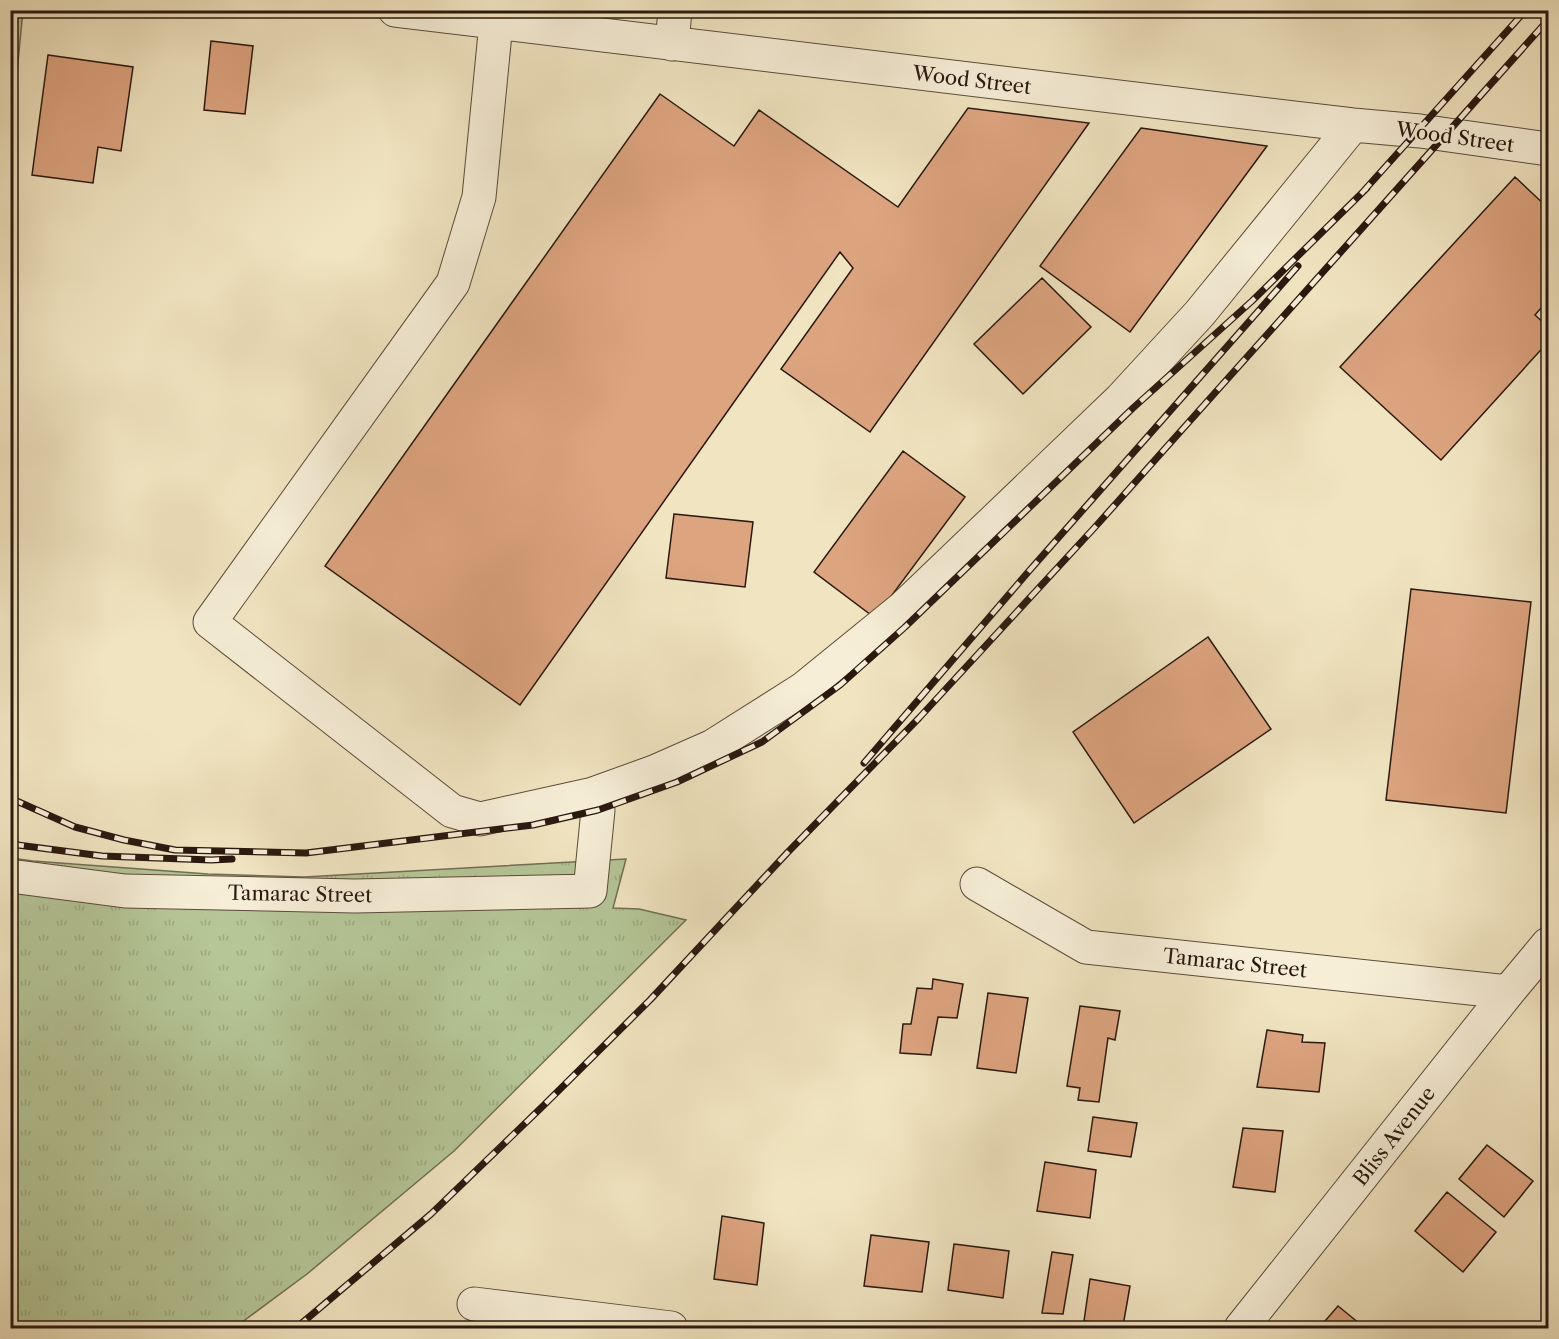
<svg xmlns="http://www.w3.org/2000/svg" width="1559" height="1339" font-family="'Libre Caslon Text',serif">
  <defs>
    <pattern id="grass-tufts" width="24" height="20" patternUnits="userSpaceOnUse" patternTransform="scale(1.5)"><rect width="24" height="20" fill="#b5c697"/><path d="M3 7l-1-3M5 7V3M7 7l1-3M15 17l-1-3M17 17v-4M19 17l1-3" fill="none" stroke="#9ca981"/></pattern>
  </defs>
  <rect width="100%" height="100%" fill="#f1e5c1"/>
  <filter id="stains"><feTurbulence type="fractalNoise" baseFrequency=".00333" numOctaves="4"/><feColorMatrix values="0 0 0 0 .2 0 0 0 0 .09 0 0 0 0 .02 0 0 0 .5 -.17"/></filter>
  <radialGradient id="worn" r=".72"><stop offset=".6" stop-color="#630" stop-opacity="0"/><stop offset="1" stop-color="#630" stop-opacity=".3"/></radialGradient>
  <path fill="url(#grass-tufts)" stroke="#706f54" stroke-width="1.5" d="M11,10L23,11L11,133L10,11Z
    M10,858L33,861L208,874L304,877L626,859L613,908L639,909L686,920L454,1151L307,1274L234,1328H11Z"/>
  <path fill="#dda480" stroke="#2a1810" stroke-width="1.5" d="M211,41L253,46L245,114L204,110Z
    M48,55L133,67L121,151L98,147L93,183L32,175Z
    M660,94L734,146L759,110L898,207L968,108L1089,123L870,432L781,369L853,268L840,252L520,705L325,566Z
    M1141,128L1267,146L1130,332L1040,266Z
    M1515,177L1548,208V300L1535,315L1548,327V342L1441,460L1340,367Z
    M1042,278L1091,327L1023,394L974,344Z
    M903,451L965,497L875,618L814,572Z
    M674,514L753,522L745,587L666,578Z
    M1411,589L1531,602L1506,813L1386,800Z
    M1208,637L1271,729L1134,823L1073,732Z
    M933,979L963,984L957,1018L938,1017L931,1055L900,1053L903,1024H911L917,988L932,989Z
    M988,993L1028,998L1016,1073L977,1068Z
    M1080,1006L1120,1011L1115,1040L1108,1038L1099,1102L1078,1100L1080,1088L1067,1086Z
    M1267,1030L1303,1035L1302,1042L1325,1043L1319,1092L1257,1087Z
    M1093,1117L1137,1123L1131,1157L1088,1151Z
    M1243,1128L1283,1131L1275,1192L1233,1187Z
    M1487,1145L1533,1181L1504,1217L1459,1179Z
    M1045,1162L1096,1170L1090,1218L1037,1211Z
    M1447,1192L1496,1232L1463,1272L1415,1231Z
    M722,1216L764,1223L757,1285L714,1279Z
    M871,1235L929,1242L922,1292L864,1286Z
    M954,1244L1009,1251L1003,1298L948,1290Z
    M1052,1252L1073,1255L1063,1314L1042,1313Z
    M1090,1279L1130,1286L1123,1326L1084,1321Z
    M1338,1306L1365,1328H1319Z"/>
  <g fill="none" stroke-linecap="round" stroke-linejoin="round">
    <defs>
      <path id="minor" d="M395,10L1353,125L1420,131L1548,149
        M496,23L479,197L453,283L210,622L452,811L480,819L593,794L654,772L713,746L803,689L904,607L1120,400L1200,313L1353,125
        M672,44L675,10
        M10,876L125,891L355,896L590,891L598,810L593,794
        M977,884L1086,947L1508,992
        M474,1304L671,1328
        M1241,1328L1508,992L1548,944"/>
    </defs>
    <use href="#minor" stroke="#5c4b3c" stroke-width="35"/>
    <use href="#minor" stroke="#f6eed7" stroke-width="33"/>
    <defs>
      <path id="rail" d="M1361,194L1526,10
        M864,763L1029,571L1298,266
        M10,798L75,827L124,840L175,850L306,853L533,825L598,810L677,782L762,742L840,685L905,627L1133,408L1252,301L1367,188
        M10,844L102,856L211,860L232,859
        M296,1328L431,1214L543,1106L650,1000L788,852L919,718L1096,526L1548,20"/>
    </defs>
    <use href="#rail" stroke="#2a1810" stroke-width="7"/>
    <use href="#rail" stroke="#f6eed7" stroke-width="4.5" stroke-dasharray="14" stroke-linecap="butt"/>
  </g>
  <g text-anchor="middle" stroke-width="5" stroke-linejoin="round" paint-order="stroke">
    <g font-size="20" fill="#2a1810" stroke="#f6eed7">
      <text transform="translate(972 80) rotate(7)" y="7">Wood Street</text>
      <text transform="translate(1455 137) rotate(8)" y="7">Wood Street</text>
      <text transform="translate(300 894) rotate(1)" y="7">Tamarac Street</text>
      <text transform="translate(1235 963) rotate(6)" y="7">Tamarac Street</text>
      <text transform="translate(1394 1136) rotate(-52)" y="7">Bliss Avenue</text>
    </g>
  </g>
  <rect width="1559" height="1339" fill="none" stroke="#f1e5c1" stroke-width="36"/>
  <rect x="12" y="12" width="1535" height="1315" fill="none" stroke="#2a1810" stroke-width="3"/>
  <rect x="18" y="18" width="1523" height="1303" fill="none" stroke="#2a1810" stroke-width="1.5"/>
  <rect width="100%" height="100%" filter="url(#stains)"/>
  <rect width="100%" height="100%" fill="url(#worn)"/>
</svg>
